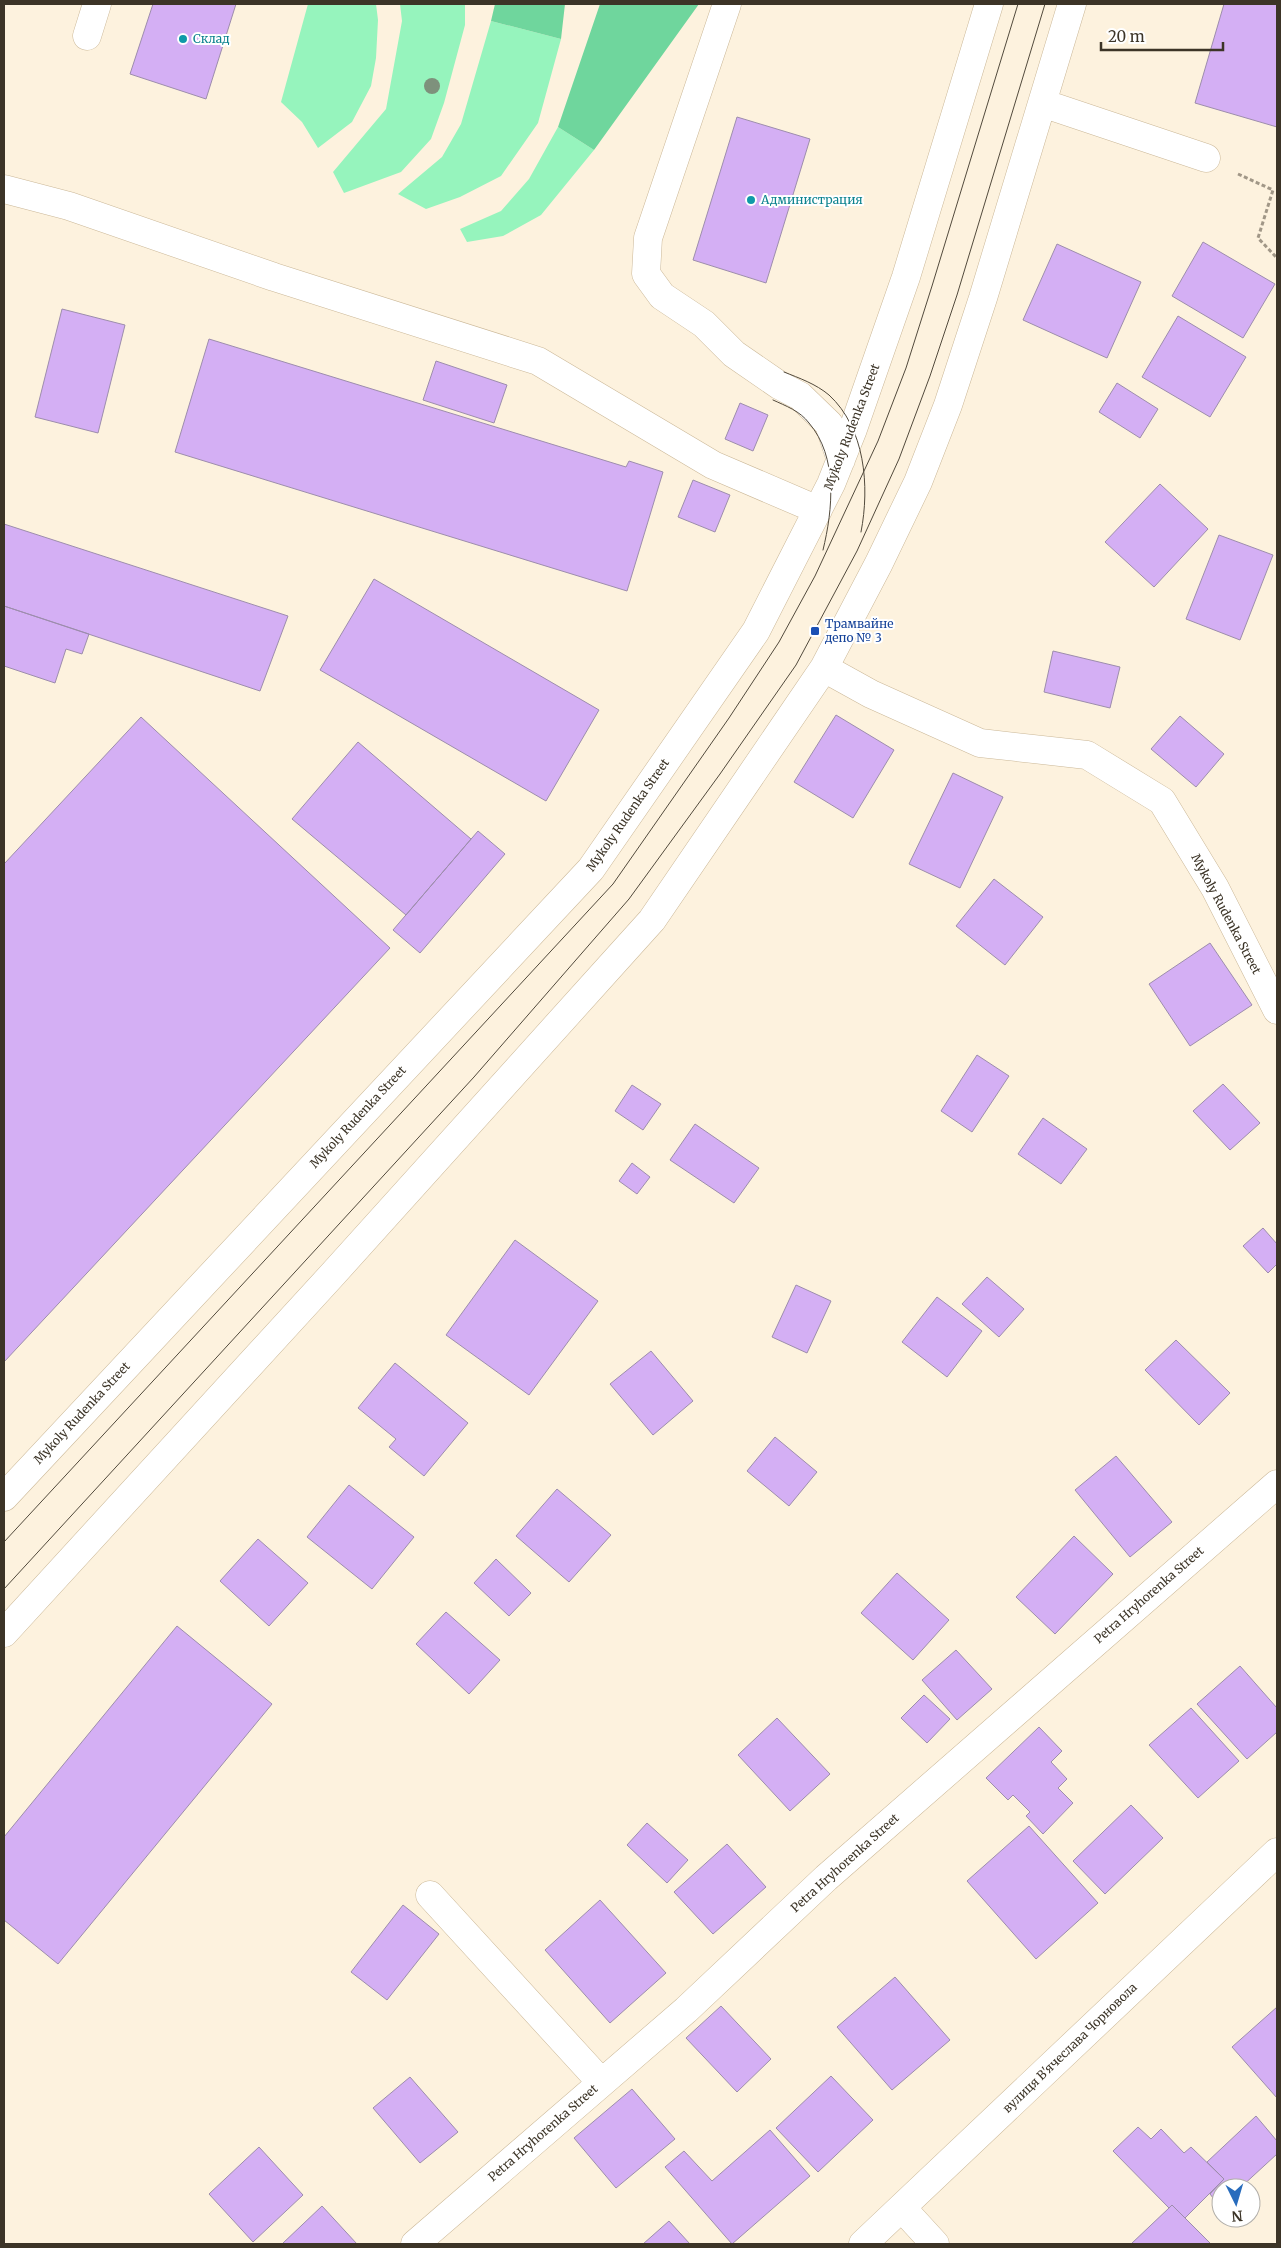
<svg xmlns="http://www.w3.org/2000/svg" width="1281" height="2248" font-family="Merriweather,serif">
  <rect width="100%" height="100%" fill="#fdf2de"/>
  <path fill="#96f4bd" d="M308,4H376L378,20L376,58L371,86L352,122L318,148L302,122L281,102Z
    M400,4H465V25L444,103L431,139L401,172L344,193L333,172L386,109L402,21Z
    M491,21L561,39L538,123L501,176L460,197L426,209L398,194L442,157L461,124Z
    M558,127L594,150L541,215L503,236L467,242L460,229L501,211L529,179Z"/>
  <path fill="#6fd69d" d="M495,4H565L561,39L491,21Z
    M600,4H699L594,150L558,127Z"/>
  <path fill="#d4aff4" stroke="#9d8dac" d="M153,4H236L206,99L130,74Z
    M1224,4H1277V127L1195,103Z
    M737,117L810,139L766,283L693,260Z
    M1203,242L1275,284L1243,338L1172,296Z
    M1057,244L1141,282L1107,358L1023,320Z
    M62,309L125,325L98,433L35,417Z
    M1178,316L1246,357L1210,417L1142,377Z
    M209,339L626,467L629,461L663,472L627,591L175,452Z
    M436,361L507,385L494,423L423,400Z
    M1117,383L1158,409L1140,438L1099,412Z
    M740,403L768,415L753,451L725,439Z
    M693,480L730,495L715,532L678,517Z
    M1160,484L1208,529L1154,587L1105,542Z
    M4,524L288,616L260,691L4,606Z
    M1219,535L1273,555L1240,640L1186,619Z
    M374,579L599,710L546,801L320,670Z
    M4,606L89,634L82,654L66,649L55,683L4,666Z
    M1053,651L1120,667L1110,708L1044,692Z
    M836,715L894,750L853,818L794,782Z
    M1180,716L1224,754L1196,787L1151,749Z
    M141,717L390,948L4,1362V864Z
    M358,742L471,839L406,915L292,819Z
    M953,773L1003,797L960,888L909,864Z
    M478,831L505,854L420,953L393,930Z
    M994,879L1043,917L1005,965L956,926Z
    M1210,943L1252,1005L1190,1046L1149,984Z
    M977,1055L1009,1076L972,1132L941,1111Z
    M1223,1084L1260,1123L1230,1150L1193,1111Z
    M632,1085L661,1104L643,1130L615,1111Z
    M1043,1118L1087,1149L1061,1184L1018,1154Z
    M695,1124L759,1168L734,1203L670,1160Z
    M632,1163L650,1177L637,1194L619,1181Z
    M1263,1228L1277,1244V1264L1268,1273L1243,1246Z
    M515,1240L598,1301L529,1395L446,1335Z
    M987,1277L1024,1309L999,1337L962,1304Z
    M796,1285L831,1301L807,1353L772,1337Z
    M937,1297L982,1331L947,1377L902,1342Z
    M1176,1340L1230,1393L1199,1425L1145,1370Z
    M651,1351L693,1401L653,1435L610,1384Z
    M395,1363L468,1423L424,1476L389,1447L396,1439L358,1408Z
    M775,1437L817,1472L789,1506L747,1471Z
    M1116,1456L1172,1522L1130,1557L1075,1490Z
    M349,1485L414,1537L372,1589L307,1537Z
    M557,1489L611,1535L569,1582L516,1536Z
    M1074,1536L1113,1574L1055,1634L1016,1597Z
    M258,1539L308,1583L269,1626L220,1581Z
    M496,1559L531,1593L509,1616L474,1583Z
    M897,1573L949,1620L913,1660L861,1613Z
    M446,1612L500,1660L469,1694L416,1644Z
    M177,1626L272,1704L58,1964L4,1920V1837Z
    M956,1650L992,1689L957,1720L922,1680Z
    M1240,1666L1277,1708V1732L1247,1759L1197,1704Z
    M924,1695L950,1719L927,1743L901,1718Z
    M1191,1708L1239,1761L1198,1798L1149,1745Z
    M777,1718L830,1774L790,1811L738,1755Z
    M1039,1727L1062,1751L1051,1762L1067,1779L1058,1788L1073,1803L1043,1834L1026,1816L1030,1812L1013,1795L1008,1800L986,1778Z
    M1131,1805L1163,1838L1105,1894L1073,1861Z
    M647,1823L688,1860L667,1883L627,1845Z
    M1029,1826L1098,1903L1036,1959L967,1881Z
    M727,1844L766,1887L713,1934L674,1892Z
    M600,1900L666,1973L610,2023L545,1950Z
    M403,1905L439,1934L387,2000L351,1972Z
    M895,1977L950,2040L892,2090L837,2027Z
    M721,2006L771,2059L737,2092L686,2038Z
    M1277,2007V2098L1232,2047Z
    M831,2076L873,2120L818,2172L776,2128Z
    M410,2077L458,2132L420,2163L373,2108Z
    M632,2089L675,2139L616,2188L574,2138Z
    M1256,2116L1277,2141V2154L1240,2188H1221L1220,2207L1210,2194L1224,2179L1207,2162Z
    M1138,2127L1151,2139L1161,2129L1184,2153L1191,2147L1224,2179L1185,2218L1172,2205L1169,2208L1113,2151Z
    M770,2130L810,2176L732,2244L665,2167L684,2151L712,2181Z
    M259,2147L303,2195L253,2242L209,2194Z
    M1172,2205L1211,2244H1131L1169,2208Z
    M322,2206L357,2244H282Z
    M669,2221L690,2244H643Z"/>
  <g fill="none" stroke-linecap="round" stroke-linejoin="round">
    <defs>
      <path id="minor" d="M727,4L648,238L646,274L662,296L704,324L734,354L779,385L800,396L829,424L841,460
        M87,36L97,4
        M1042,103L1206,158
        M4,189L69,206L274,277L538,361L713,465L818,510
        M824,668L871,694L980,743L1087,755L1162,801L1215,888L1277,1010
        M4,1497L591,869L756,631L831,484L853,429L906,277L989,4
        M4,1633L333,1274L652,920L824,668L879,563L918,482L948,405L983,298L1072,4
        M430,1895L601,2082
        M902,2208L935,2244
        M415,2244L686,2010L826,1878L1277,1484
        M863,2244L1277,1852"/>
    </defs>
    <use href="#minor" stroke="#cbb898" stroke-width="29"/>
    <path stroke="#a19787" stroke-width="3" stroke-dasharray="4 2.5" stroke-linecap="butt" d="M1238,174L1273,190L1258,238L1277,258"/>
    <use href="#minor" stroke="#fff" stroke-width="28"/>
    <path stroke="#524a3c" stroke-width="1" d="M784,372C799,378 816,384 829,395C865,428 870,486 861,532
      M773,400C786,406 800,411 809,423C838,457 833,509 823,550
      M4,1542L613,884L729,718L779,642L815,576L878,441L906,368L932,286L1018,4
      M4,1589L474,1077L629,899L720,774L796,665L857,551L899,459L930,376L957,295L1045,4"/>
  </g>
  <circle fill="#7e917c" cx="432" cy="86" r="8"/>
  <g fill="#0f9aa8" stroke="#fff" stroke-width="2">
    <circle cx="183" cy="39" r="5"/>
    <circle cx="751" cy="200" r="5"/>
  </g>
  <rect fill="#1a4fb4" stroke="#fff" stroke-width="2" x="810" y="626" width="10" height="10" rx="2.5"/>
  <g text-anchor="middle" stroke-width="4" stroke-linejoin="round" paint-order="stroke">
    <g font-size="12" fill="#0d838f" stroke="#fff" text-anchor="start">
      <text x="193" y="43">Склад</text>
      <text x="761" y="204">Администрация</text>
    </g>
    <g font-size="12" fill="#3c3427" stroke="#fff">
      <text transform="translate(852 427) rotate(-69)" y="4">Mykoly Rudenka Street</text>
      <text transform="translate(628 815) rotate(-55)" y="4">Mykoly Rudenka Street</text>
      <text transform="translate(1226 914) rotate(62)" y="4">Mykoly Rudenka Street</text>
      <text transform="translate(358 1117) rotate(-47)" y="4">Mykoly Rudenka Street</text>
      <text transform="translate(82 1413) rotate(-47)" y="4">Mykoly Rudenka Street</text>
      <text transform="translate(1149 1595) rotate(-41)" y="4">Petra Hryhorenka Street</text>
      <text transform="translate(845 1863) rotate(-42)" y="4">Petra Hryhorenka Street</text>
      <text transform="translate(1070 2048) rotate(-44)" y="4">вулиця В'ячеслава Чорновола</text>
      <text transform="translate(543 2133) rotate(-41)" y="4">Petra Hryhorenka Street</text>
    </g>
    <g font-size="12" fill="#164399" stroke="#fff" text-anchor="start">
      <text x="825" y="628">Трамвайне<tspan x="825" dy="14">депо № 3</tspan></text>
    </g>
  </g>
  <rect width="1281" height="2248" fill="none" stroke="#3c3427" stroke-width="10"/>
  <g transform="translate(1236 2203) rotate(175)"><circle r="24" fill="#ffffff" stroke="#b1aea9"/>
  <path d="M0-4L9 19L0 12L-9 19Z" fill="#286cbd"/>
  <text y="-8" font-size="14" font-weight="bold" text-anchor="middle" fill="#3c3427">N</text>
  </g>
  <path d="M1101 42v8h122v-8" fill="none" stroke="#3c3427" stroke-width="2.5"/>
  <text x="1108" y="42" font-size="15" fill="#3c3427" stroke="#ffffff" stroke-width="4" paint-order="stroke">20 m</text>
</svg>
